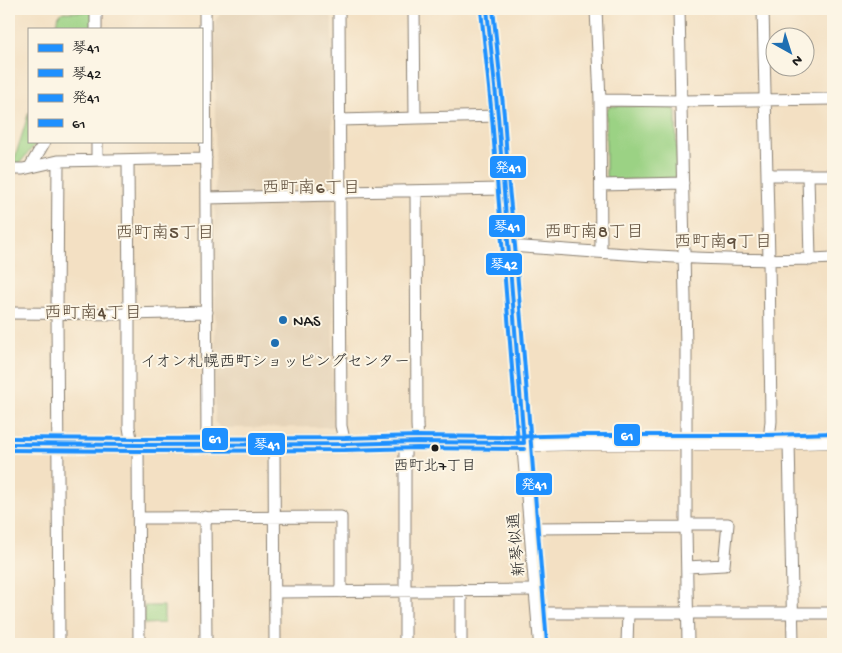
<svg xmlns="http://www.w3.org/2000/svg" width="842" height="653" font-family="'Gochi Hand','Klee One',sans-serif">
  <rect width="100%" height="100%" fill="#fcf5e5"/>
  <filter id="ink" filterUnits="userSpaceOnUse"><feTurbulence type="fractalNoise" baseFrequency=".02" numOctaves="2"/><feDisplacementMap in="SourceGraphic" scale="10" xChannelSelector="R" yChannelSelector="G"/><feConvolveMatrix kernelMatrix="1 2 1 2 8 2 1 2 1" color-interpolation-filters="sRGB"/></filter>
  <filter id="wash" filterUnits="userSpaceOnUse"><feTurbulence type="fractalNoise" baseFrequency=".0096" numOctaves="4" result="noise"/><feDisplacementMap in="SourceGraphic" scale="20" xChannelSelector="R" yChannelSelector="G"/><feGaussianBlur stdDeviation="1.12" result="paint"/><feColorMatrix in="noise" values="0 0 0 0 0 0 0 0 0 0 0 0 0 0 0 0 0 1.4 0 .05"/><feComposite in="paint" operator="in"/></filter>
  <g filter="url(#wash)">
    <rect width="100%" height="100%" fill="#f3e0c3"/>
    <path fill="#e3d0b4" d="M222,11H325L332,17L333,427L220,428L215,422V21Z"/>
    <path fill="#9bd284" stroke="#5c7750" d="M63,12H90L93,15V29H55L59,15Z
      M610,106H671L676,111L677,176L672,179L609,180L606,176V111Z
      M29,112V141H38L19,164L14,161Z
      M144,606H164V623L144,624Z"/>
  </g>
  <g filter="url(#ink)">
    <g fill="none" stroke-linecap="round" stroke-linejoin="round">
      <defs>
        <path id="minor" d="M96,9V29
          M205,9L207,445
          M339,9L341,426L345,444
          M414,9L415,118
          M596,9L600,100L601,252
          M679,9L686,348V527L688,644
          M763,9L769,260L771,421L769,441
          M600,100L682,101L833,99
          M339,120L498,116
          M97,141V160
          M128,160L129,314V427L132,445
          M58,161L57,313L59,644
          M30,167L45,141
          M9,169H23L58,161L206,158
          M767,175H833
          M808,175L810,260
          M601,185L683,183
          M416,191L417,425L418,442
          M206,198L335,195L345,192L503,189
          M509,246C617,253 725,264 833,258
          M9,313L129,314L207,312
          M789,441L793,644
          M274,444L275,644
          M138,445L139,644
          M205,517L206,644
          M139,518L341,517V592
          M686,524H728L724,565L687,567
          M531,528L686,527
          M461,590V644
          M275,592L537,590
          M539,613H833
          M405,644V442
          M627,644L628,613"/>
        <path id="tertiary" d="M487,9L498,116L503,189L509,246L524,443L541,644"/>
        <path id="primary" d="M9,444L138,445L345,444L418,442L499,443L584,441H769L833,439"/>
      </defs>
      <use href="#minor" stroke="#887e70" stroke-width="13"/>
      <use href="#tertiary" stroke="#887e70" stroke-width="16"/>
      <use href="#primary" stroke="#887e70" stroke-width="19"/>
      <use href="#minor" stroke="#fff" stroke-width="11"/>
      <use href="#tertiary" stroke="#fff" stroke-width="14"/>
      <use href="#primary" stroke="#fff" stroke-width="18"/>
      <defs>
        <path id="bus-1" d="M487,9L498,116L524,443
          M9,444L138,445L345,444L418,442L524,443"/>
        <path id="bus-2" d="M481,10L492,117L518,443
          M9,450L138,451L345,450L418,448L524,449"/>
        <path id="bus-3" d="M493,9L504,115L509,188L515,246L547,643"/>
        <path id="bus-4" d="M9,438L138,439L345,438L418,436L499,437L584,435H769L833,433"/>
      </defs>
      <use href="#bus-1" stroke="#fcf5e5" stroke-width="8"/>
      <use href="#bus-2" stroke="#fcf5e5" stroke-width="8"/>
      <use href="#bus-3" stroke="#fcf5e5" stroke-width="8"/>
      <use href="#bus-4" stroke="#fcf5e5" stroke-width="8"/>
      <use href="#bus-1" stroke="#1e90ff" stroke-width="4"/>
      <use href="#bus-2" stroke="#1e90ff" stroke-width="4"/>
      <use href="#bus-3" stroke="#1e90ff" stroke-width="4"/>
      <use href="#bus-4" stroke="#1e90ff" stroke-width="4"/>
    </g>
  </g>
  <g fill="#1f6fb2" stroke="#fcf5e5" stroke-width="2">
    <circle cx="283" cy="320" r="5"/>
    <circle cx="275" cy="343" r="5"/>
  </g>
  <circle fill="#1c1c1c" stroke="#fcf5e5" stroke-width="2" cx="435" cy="448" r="4.5"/>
  <g text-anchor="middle" stroke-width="4" stroke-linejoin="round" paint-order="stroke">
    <g font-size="15" fill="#1c1c1c" stroke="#fcf5e5">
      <text x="435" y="470">西町北7丁目</text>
    </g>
    <g font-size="16" fill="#1c1c1c" stroke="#fcf5e5" text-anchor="start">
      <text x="293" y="326">NAS</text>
      <text x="275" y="366" text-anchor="middle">イオン札幌西町ショッピングセンター</text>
    </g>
    <g font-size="16" fill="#1c1c1c" stroke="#fcf5e5">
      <text transform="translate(515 545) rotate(-95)" y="6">新琴似通</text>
    </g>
    <g font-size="18" fill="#60503e" stroke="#fcf5e5">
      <text x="311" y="193">西町南6丁目</text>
      <text x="594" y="237">西町南8丁目</text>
      <text x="165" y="238">西町南5丁目</text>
      <text x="723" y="247">西町南9丁目</text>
      <text x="93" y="318">西町南4丁目</text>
    </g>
  </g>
  <g stroke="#fcf5e5" stroke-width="2">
    <rect x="489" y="155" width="38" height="24" rx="5" fill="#1e90ff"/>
    <rect x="488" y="214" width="38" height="24" rx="5" fill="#1e90ff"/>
    <rect x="485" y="252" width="38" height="24" rx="5" fill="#1e90ff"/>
    <rect x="613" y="423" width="28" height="24" rx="5" fill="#1e90ff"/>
    <rect x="201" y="427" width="28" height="24" rx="5" fill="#1e90ff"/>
    <rect x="247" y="432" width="39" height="24" rx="5" fill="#1e90ff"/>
    <rect x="515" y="472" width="38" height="24" rx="5" fill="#1e90ff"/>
  </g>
  <g font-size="14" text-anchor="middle" font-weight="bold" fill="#fff">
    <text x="508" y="172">発41</text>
    <text x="507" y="231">琴41</text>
    <text x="504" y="269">琴42</text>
    <text x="627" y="440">61</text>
    <text x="215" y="443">61</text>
    <text x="267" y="449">琴41</text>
    <text x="534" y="489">発41</text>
  </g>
  <rect width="842" height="653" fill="none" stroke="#fcf5e5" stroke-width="30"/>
  <rect x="28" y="28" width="175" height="115" fill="#fcf5e5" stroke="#a29e95"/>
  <rect x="38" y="44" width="25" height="8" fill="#1e90ff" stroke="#a29e95"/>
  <text x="72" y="52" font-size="15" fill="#1c1c1c">琴41</text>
  <rect x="38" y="69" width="25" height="8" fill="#1e90ff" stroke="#a29e95"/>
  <text x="72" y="78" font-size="15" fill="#1c1c1c">琴42</text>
  <rect x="38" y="94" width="25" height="8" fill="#1e90ff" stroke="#a29e95"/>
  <text x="72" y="102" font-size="15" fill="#1c1c1c">発41</text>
  <rect x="38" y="119" width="25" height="8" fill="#1e90ff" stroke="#a29e95"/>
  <text x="72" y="128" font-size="15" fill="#1c1c1c">61</text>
  <g transform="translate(790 52) rotate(141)"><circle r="24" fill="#fcf5e5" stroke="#a29e95"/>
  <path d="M0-4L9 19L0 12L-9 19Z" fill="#1f6fb2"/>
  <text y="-8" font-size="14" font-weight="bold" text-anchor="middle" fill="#1c1c1c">N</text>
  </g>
</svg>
